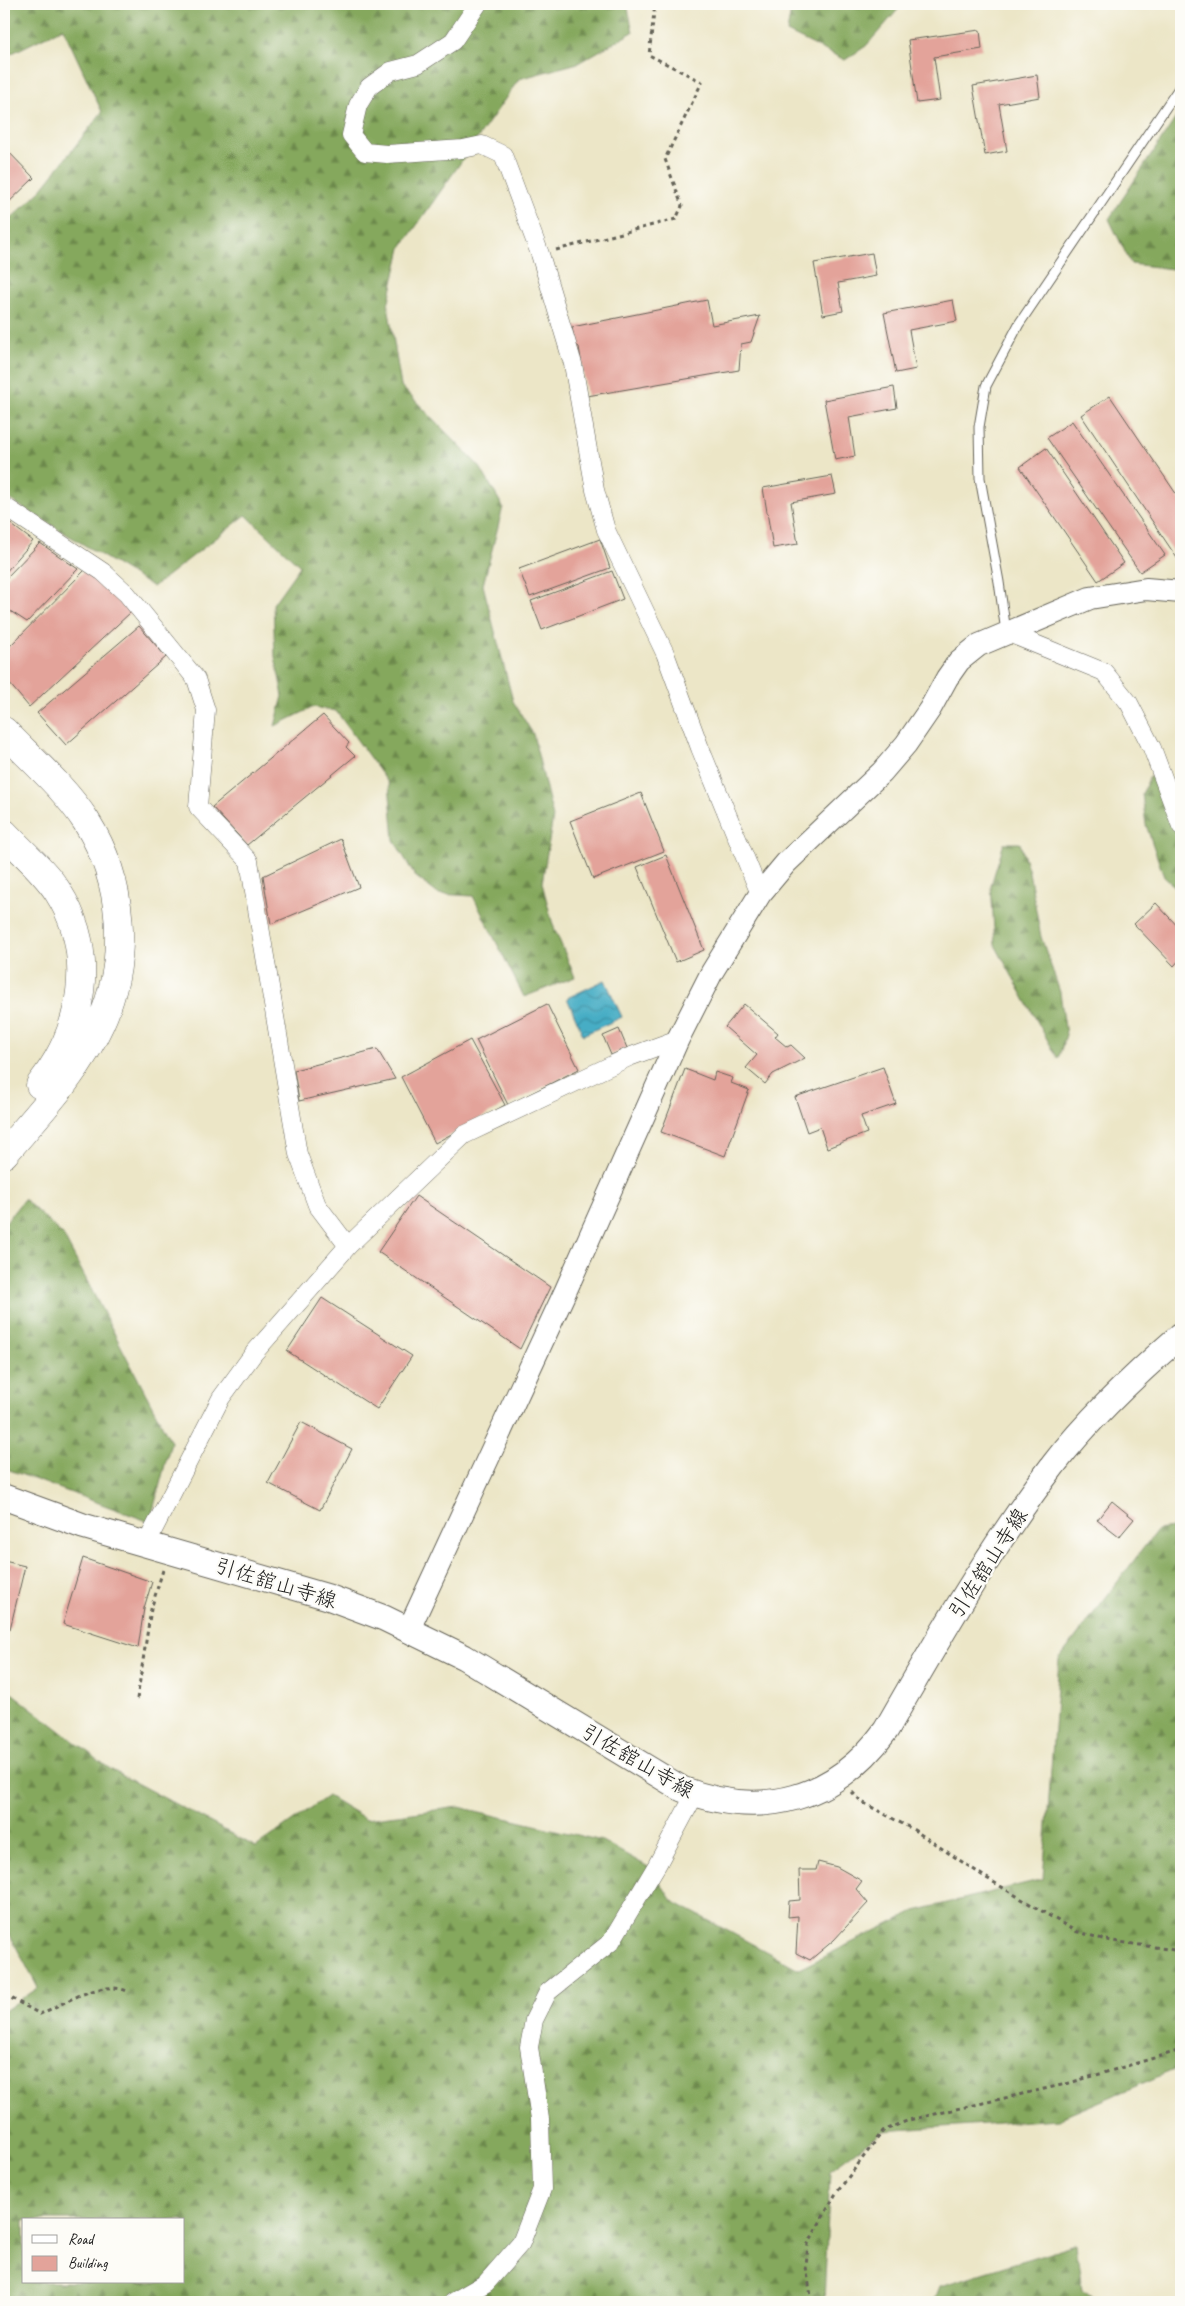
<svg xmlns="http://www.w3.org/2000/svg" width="1185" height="2306" font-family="Caveat,'Klee One',sans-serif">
  <defs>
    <pattern id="forest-firs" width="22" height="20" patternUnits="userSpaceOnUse" patternTransform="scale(1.25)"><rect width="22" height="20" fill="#85a85d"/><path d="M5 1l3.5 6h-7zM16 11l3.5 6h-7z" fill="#6c884c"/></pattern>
    <pattern id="water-waves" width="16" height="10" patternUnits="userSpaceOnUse" patternTransform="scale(1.25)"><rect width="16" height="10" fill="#46adc5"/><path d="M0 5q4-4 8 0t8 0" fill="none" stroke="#3a8c9f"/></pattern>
  </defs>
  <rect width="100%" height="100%" fill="#fdfcf7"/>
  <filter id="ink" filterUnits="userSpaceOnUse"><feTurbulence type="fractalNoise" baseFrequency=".02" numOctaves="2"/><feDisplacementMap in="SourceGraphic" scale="10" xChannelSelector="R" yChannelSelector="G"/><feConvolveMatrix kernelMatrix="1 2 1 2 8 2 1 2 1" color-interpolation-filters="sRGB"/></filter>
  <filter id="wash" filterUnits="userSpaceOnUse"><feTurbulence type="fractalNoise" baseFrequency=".0096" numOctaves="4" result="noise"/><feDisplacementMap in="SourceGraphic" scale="20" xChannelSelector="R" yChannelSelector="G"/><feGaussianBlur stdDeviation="1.12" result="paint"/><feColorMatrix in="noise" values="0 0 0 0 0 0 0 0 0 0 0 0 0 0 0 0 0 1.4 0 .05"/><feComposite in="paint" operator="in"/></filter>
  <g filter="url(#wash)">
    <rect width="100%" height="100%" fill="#ece6c7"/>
    <path fill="url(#forest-firs)" stroke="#50623c" fill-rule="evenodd" d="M4,4H627L633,32L578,63L519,79L401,248L388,305L401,386L480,467L503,507L483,585L513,701L533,734L553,817L542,883L553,925L575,977L524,997L473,896L438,894L415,876L394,840L389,784L336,711L314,707L275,726L283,696L275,657L273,604L300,566L246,515L153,587L4,496V225L39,192L102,112L63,28L4,57Z
      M792,4H903L866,46L845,60L787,32Z
      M1181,110V270L1131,264L1109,219Z
      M1150,776L1181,807V892L1164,877L1146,825L1142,794Z
      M1004,843H1020L1029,872L1041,937L1060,992L1066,1035L1058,1059L995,945L991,885Z
      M24,1199L63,1235L171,1442L150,1522L4,1468V1224Z
      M1181,1527V2067L1058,2119L883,2131L830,2170L824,2302H4V2011L38,1988L4,1924V1687L110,1769L256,1847L328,1796L366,1819L459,1807L602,1841L652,1869L672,1901L799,1969L915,1911L1043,1879L1059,1659L1157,1530ZM24,2220H184V2282H24Z
      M1076,2244L1082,2291L1112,2302H934L940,2286Z"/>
    <path fill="url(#water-waves)" stroke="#316470" d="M605,980L622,1017L583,1035L567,998Z"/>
    <g id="blocks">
      <path fill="#e3a39a" d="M980,30L982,49L934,57L940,100L917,103L908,40Z
        M1037,75L1040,97L999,104L1007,151L985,155L973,86Z
        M4,147L34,178L5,206L4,205Z
        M872,253L876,276L838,283L843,311L823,315L814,263Z
        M707,300L712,325L760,316L751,342L741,344L739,370L587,396L579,347L575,344L572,327Z
        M953,300L957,321L909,330L916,369L896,373L884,313Z
        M894,387L897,408L849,417L855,456L835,460L824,400Z
        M1110,396L1181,501V564L1081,415Z
        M1072,421L1165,555L1140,572L1047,438Z
        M1046,448L1124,563L1098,581L1020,467Z
        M832,476L836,494L791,502L798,544L773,548L763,488Z
        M4,519L33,541L4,574Z
        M600,539L610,568L530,597L519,569Z
        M40,543L78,569L27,622L4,607V580Z
        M86,569L106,583L131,612L29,707L4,677V652Z
        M612,571L623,599L542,630L531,601Z
        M139,626L166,657L66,745L37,713Z
        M323,715L349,743L346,747L355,756L247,845L212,807Z
        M641,793L664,851L593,879L570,821Z
        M341,839L359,887L271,924L263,876Z
        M666,855L704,950L676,962L637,867Z
        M1156,903L1181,930V958L1174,966L1134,924Z
        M547,1004L579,1069L508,1105L476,1040Z
        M744,1004L778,1033L775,1037L787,1047L791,1045L805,1058L773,1074L765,1084L746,1068L757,1055L725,1027Z
        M619,1029L627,1048L611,1055L603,1036Z
        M470,1040L505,1105L435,1143L401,1077Z
        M377,1049L395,1079L299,1101L294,1070Z
        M883,1067L896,1104L861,1116L867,1133L827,1148L820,1127L807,1132L795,1097Z
        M685,1069L713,1080L715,1072L733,1078L731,1083L749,1090L725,1156L661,1132Z
        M416,1196L550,1287L520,1349L378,1252Z
        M322,1298L412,1356L377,1409L287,1351Z
        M301,1422L352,1449L320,1510L268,1483Z
        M1112,1501L1134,1519L1119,1537L1097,1520Z
        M83,1558L152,1582L144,1608L138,1648L63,1624Z
        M4,1561L25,1566L10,1629L4,1628Z
        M818,1862L837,1867L862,1881L856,1889L868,1903L834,1940L810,1960L796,1953L798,1916L788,1917L789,1901L800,1900L799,1870H816Z"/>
    </g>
  </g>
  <g filter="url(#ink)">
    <use href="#blocks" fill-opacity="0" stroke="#656358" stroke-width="1"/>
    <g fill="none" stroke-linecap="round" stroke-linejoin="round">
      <defs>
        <path id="service" d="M1006,632L999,582L980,478L979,427L986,386L1019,324L1181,85"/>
        <path id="minor" d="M478,4L453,41L418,64L391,71L369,87L358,105L351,135L365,152L387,154L463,149L482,145L503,155L540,254L573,364L595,490L606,530L665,653L700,748L760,894
          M4,506L103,572L127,594L196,679L206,710L198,807L249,861L298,1154L317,1205L348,1246
          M1006,632L1104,672L1129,703L1152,748L1181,826
          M146,1544L221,1398L254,1353L348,1246L398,1198L464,1135L629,1057L678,1039
          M453,2302L486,2283L521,2243L542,2189L540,2119L529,2047L534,2020L548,1992L611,1942L657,1865L695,1794"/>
        <path id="tertiary" d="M409,1629L566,1290L678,1039L712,972L760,894L786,863L882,772L906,744L930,709L947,678L959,661L979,645L1090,598L1146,589L1181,592"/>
        <path id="secondary" d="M4,1497L83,1526L328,1597L384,1618L464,1657L682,1789C762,1820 835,1800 886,1730C938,1639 990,1548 1054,1464C1090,1417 1136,1374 1181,1335"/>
        <path id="motorway" d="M4,731C32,760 64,787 86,821C124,881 130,959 100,1024C78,1073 38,1114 4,1154
          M4,833C22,852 44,870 58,892C97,953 84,1030 40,1085"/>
      </defs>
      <use href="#service" stroke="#656358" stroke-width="11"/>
      <use href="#minor" stroke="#656358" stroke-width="19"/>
      <use href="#tertiary" stroke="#656358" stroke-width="24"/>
      <use href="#secondary" stroke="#656358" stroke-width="27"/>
      <use href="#motorway" stroke="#656358" stroke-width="29"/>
      <path stroke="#656358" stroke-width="3" stroke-dasharray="4 4" stroke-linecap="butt" d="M556,250L676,219L682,206L665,159L702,82L649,55L655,4
        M137,1699L151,1609L163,1570
        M852,1792L862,1802L914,1830L985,1877L1075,1931L1106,1940L1181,1951
        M4,1996L11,1998L40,2014C66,2003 102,1978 129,1992
        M812,2302L806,2267L808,2244L835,2195L883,2131L909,2120L1066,2084L1181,2050"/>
      <use href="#service" stroke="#fff" stroke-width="9"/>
      <use href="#minor" stroke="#fff" stroke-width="18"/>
      <use href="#tertiary" stroke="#fff" stroke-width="22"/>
      <use href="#secondary" stroke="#fff" stroke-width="25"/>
      <use href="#motorway" stroke="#fff" stroke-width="28"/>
    </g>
  </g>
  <g text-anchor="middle" stroke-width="4.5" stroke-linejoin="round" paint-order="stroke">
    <g font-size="21" fill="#1c1c1c" stroke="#fdfcf7">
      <text transform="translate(988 1563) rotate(-57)" y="7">引佐舘山寺線</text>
      <text transform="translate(276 1583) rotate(17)" y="7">引佐舘山寺線</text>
      <text transform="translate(638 1761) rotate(30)" y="7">引佐舘山寺線</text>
    </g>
  </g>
  <rect width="1185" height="2306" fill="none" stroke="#fdfcf7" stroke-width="20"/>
  <rect x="22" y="2218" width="162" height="65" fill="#fdfcf7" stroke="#a3a29f"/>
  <rect x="32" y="2235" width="25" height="8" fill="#ffffff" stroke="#a3a29f"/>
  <text x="68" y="2244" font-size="15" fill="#1c1c1c">Road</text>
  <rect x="32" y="2256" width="25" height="15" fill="#e3a39a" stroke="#a3a29f"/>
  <text x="68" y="2268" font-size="15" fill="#1c1c1c">Building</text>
</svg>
